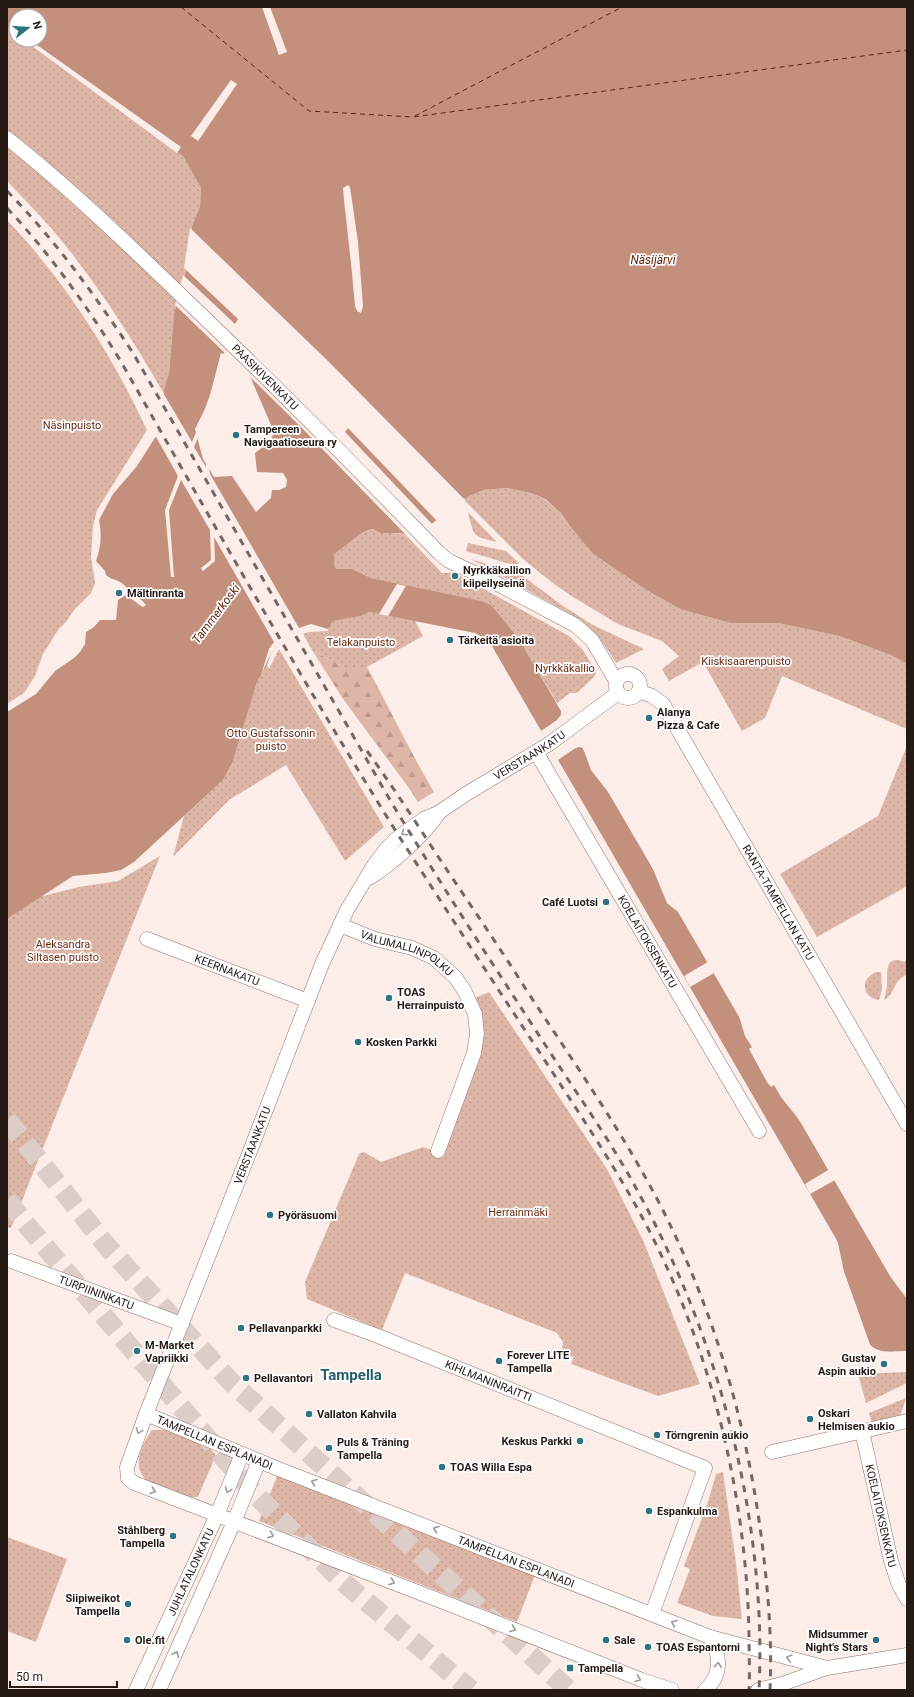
<svg xmlns="http://www.w3.org/2000/svg" width="914" height="1697" font-family="Roboto,sans-serif">
  <defs>
    <pattern id="green-dots" width="8" height="8" patternUnits="userSpaceOnUse"><rect width="8" height="8" fill="#ddb6a7"/><path d="M2 2h.1M6 6h.1" fill="none" stroke="#be9c8f" stroke-width="1.8" stroke-linecap="round"/></pattern>
    <pattern id="forest-firs" width="22" height="20" patternUnits="userSpaceOnUse"><rect width="22" height="20" fill="#ddb6a7"/><path d="M5 1l3.5 6h-7zM16 11l3.5 6h-7z" fill="#be9c8f"/></pattern>
  </defs>
  <rect width="100%" height="100%" fill="#fcede8"/>
  <path fill="url(#green-dots)" d="M7,27L16,33V40H26L185,157L201,188L200,206L192,226L186,271L174,314L169,373L164,389V394C129,333 90,272 43,219C31,206 19,194 7,181Z
    M7,220C65,281 111,353 147,430L97,510L93,526L91,557L95,583L91,593L74,610L66,622L58,630L43,654L35,676L24,693L7,704Z
    M507,488L531,493L544,499L561,513L573,530L593,554L648,591L680,609L730,623H778L839,636L891,655L907,664V729L782,676L765,718L742,731L703,662L669,681L662,669L679,656L662,641L618,624L573,597L554,584L524,560L463,499L482,490Z
    M468,512L497,542C472,536 474,537 468,512Z
    M373,529C384,534 395,532 406,535L442,573H455L569,636L583,650L596,672L594,677L577,693H570L557,703L519,639L402,585L371,578L352,569H337L334,566L335,557L333,555L362,533Z
    M468,543L506,551L519,563L517,566L466,551Z
    M471,559L523,576L563,606L593,625L644,649L616,663C603,642 596,631 576,617Z
    M369,612L415,621L423,636L367,667H343L312,650L303,634L331,625L332,621L361,616Z
    M279,649L384,827L345,861L286,765L229,800L173,857L184,816L223,780L233,761L257,682L267,665L269,669Z
    M907,746V886L817,937L780,874L878,816Z
    M160,856L11,1228L7,1227V919L39,897L79,887L118,881Z
    M907,958V975C893,979 896,994 884,1000C885,994 887,989 887,984C887,971 885,954 905,962Z
    M877,972H881L882,990L879,1000C861,998 860,977 877,972Z
    M489,992L607,1169L643,1240L700,1384L658,1396L571,1364L574,1357L562,1352L563,1342L557,1333L405,1273L382,1330L307,1299L305,1282L359,1154L364,1152L381,1162L423,1147L440,1153L467,1084L475,998Z
    M907,1372V1383L866,1403L858,1374Z
    M906,1398L900,1417L872,1424L869,1413Z
    M152,1430H167L208,1447L216,1455L198,1497H191C182,1494 154,1487 148,1482C130,1466 142,1445 152,1430Z
    M723,1472L736,1563L742,1619L713,1616L677,1603L690,1569L684,1566L708,1502L716,1474Z
    M278,1474L535,1575L517,1622L259,1521Z
    M7,1537L67,1559L36,1642L7,1631Z"/>
  <path fill="url(#forest-firs)" d="M312,650L343,667H367C390,709 410,752 434,792L418,802L409,788L343,699Z"/>
  <path fill="#c3907e" fill-rule="evenodd" d="M7,7H907V664L891,655L839,636L778,623H730L680,609L648,591L593,554L573,530L561,513L545,499L531,493L507,488L483,490L463,499L434,522L413,536L399,533H381L373,529L369,530L362,533L333,555L335,557L334,566L337,569H352L371,578L481,601L491,605L519,639L890,1276L907,1299V1351C894,1352 880,1354 870,1345L844,1272L838,1243L835,1237L489,641L475,633L369,612L361,616L333,621L328,629L309,631L278,646L271,653L267,665L257,682L233,761L223,780L134,862L121,870L106,873L73,876L7,919V712L36,694L55,671L74,658L80,652L85,644L86,632L94,627L100,620H116L118,600L126,595L141,606L143,607L146,605C141,598 134,596 129,591C126,587 124,584 120,582C115,579 110,579 106,575L105,571L96,561C101,547 102,535 99,520L113,494L137,466L165,422L164,389L169,373L174,314L186,271L192,226L200,206L201,188L184,157L26,40H40V16H16V33L7,27ZM226,349L237,356L249,374L274,432L270,442L255,453L257,472L283,473L287,480L286,487L279,490H272L271,498L256,512L232,476L214,477L203,459L195,429L215,389L218,370Z"/>
  <path fill="#fcede8" d="M262,7H270L287,52L279,55Z
    M24,40H30L181,147L177,153Z
    M231,80L237,84L198,141L191,136Z
    M348,185L350,187L358,242L363,306L361,313L357,311L355,306L351,263L344,200L343,188Z
    M190,228L329,362L465,500L438,522L348,428L345,432L433,525L414,538L408,537L301,427L246,373L236,357L227,352L226,354L175,305L183,275L235,324L238,319L184,268Z
    M221,353L226,355L217,388L198,428L210,395Z
    M162,391L192,442L197,430L199,435L194,447L206,467V461L209,466L210,474L299,628L311,624L328,629V631L307,632L303,634L304,636L278,648L277,647L271,653L261,675L269,649L274,642L214,537L215,561L203,571L201,568L211,560L210,530L181,480L169,510L174,577H171L165,510L178,476L155,435L163,421Z
    M397,584L406,586L388,616L379,614Z
    M561,710L583,747L589,754L644,848L650,862L678,912L667,903L650,862L612,797L591,770L583,748L579,747L574,749L558,760L541,731L557,720L561,715Z
    M708,962L714,973L690,987L684,976Z
    M739,1016L800,1121L781,1097L774,1085L771,1087L767,1082L749,1049L752,1047L745,1036Z
    M828,1170L835,1180L810,1194L805,1184Z
    M844,1272L870,1345L875,1349L882,1352L907,1351V1353L881,1354L874,1351L868,1346L842,1273Z"/>
  <g fill="none" stroke-linecap="round" stroke-linejoin="round">
    <path stroke="#622409" stroke-width="1" stroke-dasharray="5 4" stroke-linecap="butt" d="M181,7L309,111L413,117L907,50
      M415,116L622,7"/>
    <path stroke="#dccdc8" stroke-width="20" stroke-dasharray="20 10" stroke-linecap="butt" d="M7,1120L106,1245L233,1384L569,1690
      M7,1200L25,1223L253,1492L341,1580L471,1690"/>
    <defs>
      <g id="minor">
        <path id="s1" d="M7,138C71,189 130,246 189,303C274,384 357,468 439,553L449,561L490,580L575,625L592,640L616,681"/>
        <circle cx="628" cy="686" r="12"/>
        <path id="s2" d="M639,691L652,696L663,704L907,1124"/>
        <path id="s3" d="M536,752L759,1131"/>
        <path d="M369,878C391,865 424,835 438,814"/>
        <path id="s4" d="M340,925L375,939L412,948L434,958L455,977L464,990L475,1014L477,1034L474,1053L438,1151"/>
        <path id="s5" d="M147,939L308,1001"/>
        <path id="s6" d="M11,1261L182,1324"/>
        <path id="s7" d="M334,1320L378,1336L705,1468L652,1614"/>
        <path id="s8" d="M146,1414L252,1146L322,964L347,910L374,865L387,848L396,839L424,819L438,813L466,794L549,744L618,693"/>
        <path id="s9" d="M862,1431L891,1561L899,1585L907,1599"/>
        <path d="M772,1452L907,1421"/>
        <path id="s10" d="M136,1690L217,1515L242,1454"/>
        <path d="M159,1690L234,1522L259,1461"/>
        <path id="s11" d="M672,1690L642,1680L441,1601L134,1483L128,1478L127,1467L146,1414L276,1468L710,1637L827,1668"/>
        <path d="M705,1690C722,1676 721,1655 710,1637"/>
        <path d="M758,1690L782,1684L827,1668L907,1655"/>
      </g>
    </defs>
    <use href="#minor" stroke="#907266" stroke-width="15"/>
    <use href="#minor" stroke="#fff" stroke-width="14"/>
    <path stroke="#746762" stroke-width="3" stroke-dasharray="7 7" stroke-linecap="butt" d="M7,191C55,240 95,295 133,353L390,800C440,883 493,965 546,1046C579,1097 615,1147 643,1201C721,1346 767,1525 759,1690
      M7,208C51,255 87,306 120,360C211,519 300,678 397,833C444,907 492,980 540,1053C573,1104 607,1154 636,1206C708,1335 747,1491 749,1637C749,1655 750,1673 749,1690
      M367,751C394,788 418,826 443,864C471,906 500,948 527,991C571,1058 617,1124 655,1195C715,1308 750,1433 764,1559C769,1602 772,1647 770,1690"/>
  </g>
  <defs><path id="oneway-chevron" d="M-2-3.5L2.5 0L-2 3.5" fill="none" stroke-width="1.6" stroke-linecap="round" stroke-linejoin="round"/></defs>
  <g stroke="#9d9896">
    <use href="#oneway-chevron" transform="translate(404 833) rotate(144)"/>
    <use href="#oneway-chevron" transform="translate(139 1431) rotate(111)"/>
    <use href="#oneway-chevron" transform="translate(314 1482) rotate(-159)"/>
    <use href="#oneway-chevron" transform="translate(228 1490) rotate(111)"/>
    <use href="#oneway-chevron" transform="translate(153 1491) rotate(20)"/>
    <use href="#oneway-chevron" transform="translate(436 1529) rotate(-159)"/>
    <use href="#oneway-chevron" transform="translate(271 1535) rotate(21)"/>
    <use href="#oneway-chevron" transform="translate(392 1582) rotate(21)"/>
    <use href="#oneway-chevron" transform="translate(674 1623) rotate(-158)"/>
    <use href="#oneway-chevron" transform="translate(513 1629) rotate(22)"/>
    <use href="#oneway-chevron" transform="translate(176 1654) rotate(-66)"/>
    <use href="#oneway-chevron" transform="translate(789 1658) rotate(-165)"/>
    <use href="#oneway-chevron" transform="translate(718 1665) rotate(-86)"/>
    <use href="#oneway-chevron" transform="translate(638 1679) rotate(21)"/>
  </g>
  <g fill="#2c747f" stroke="#fff" stroke-width="1.5">
    <circle cx="236" cy="435" r="4"/>
    <circle cx="455" cy="576" r="4"/>
    <circle cx="119" cy="593" r="4"/>
    <circle cx="450" cy="640" r="4"/>
    <circle cx="649" cy="718" r="4"/>
    <circle cx="606" cy="902" r="4"/>
    <circle cx="389" cy="998" r="4"/>
    <circle cx="358" cy="1042" r="4"/>
    <circle cx="270" cy="1215" r="4"/>
    <circle cx="241" cy="1328" r="4"/>
    <circle cx="137" cy="1351" r="4"/>
    <circle cx="499" cy="1361" r="4"/>
    <circle cx="884" cy="1364" r="4"/>
    <circle cx="246" cy="1378" r="4"/>
    <circle cx="309" cy="1414" r="4"/>
    <circle cx="810" cy="1419" r="4"/>
    <circle cx="657" cy="1435" r="4"/>
    <circle cx="580" cy="1441" r="4"/>
    <circle cx="329" cy="1448" r="4"/>
    <circle cx="442" cy="1467" r="4"/>
    <circle cx="649" cy="1511" r="4"/>
    <circle cx="173" cy="1536" r="4"/>
    <circle cx="128" cy="1604" r="4"/>
    <circle cx="127" cy="1640" r="4"/>
    <circle cx="606" cy="1640" r="4"/>
    <circle cx="876" cy="1640" r="4"/>
    <circle cx="648" cy="1647" r="4"/>
    <rect x="566" y="1664" width="8" height="8" rx="2"/>
  </g>
  <g text-anchor="middle" stroke-width="3.5" stroke-linejoin="round" paint-order="stroke">
    <g font-size="11" fill="#261a15" stroke="#fff">
      <text dy="4" stroke="none"><textPath href="#s1" startOffset="352">PAASIKIVENKATU</textPath></text>
      <text dy="4" stroke="none"><textPath href="#s8" startOffset="787">VERSTAANKATU</textPath></text>
      <text dy="4" stroke="none"><textPath href="#s2" startOffset="257">RANTA-TAMPELLAN KATU</textPath></text>
      <text dy="4" stroke="none"><textPath href="#s3" startOffset="220">KOELAITOKSENKATU</textPath></text>
      <text dy="4" stroke="none"><textPath href="#s4" startOffset="73">VALUMALLINPOLKU</textPath></text>
      <text dy="4" stroke="none"><textPath href="#s5" startOffset="86">KEERNAKATU</textPath></text>
      <text dy="4" stroke="none"><textPath href="#s8" startOffset="289">VERSTAANKATU</textPath></text>
      <text dy="4" stroke="none"><textPath href="#s6" startOffset="91">TURPIININKATU</textPath></text>
      <text dy="4" stroke="none"><textPath href="#s7" startOffset="166">KIHLMANINRAITTI</textPath></text>
      <text dy="4" stroke="none"><textPath href="#s11" startOffset="726">TAMPELLAN ESPLANADI</textPath></text>
      <text dy="4" stroke="none"><textPath href="#s9" startOffset="87">KOELAITOKSENKATU</textPath></text>
      <text dy="4" stroke="none"><textPath href="#s11" startOffset="1050">TAMPELLAN ESPLANADI</textPath></text>
      <text dy="4" stroke="none"><textPath href="#s10" startOffset="130">JUHLATALONKATU</textPath></text>
    </g>
    <g font-size="11" fill="#682910" stroke="#fff">
      <text x="72" y="429">Näsinpuisto</text>
      <text x="361" y="646">Telakanpuisto</text>
      <text x="746" y="665">Kiiskisaarenpuisto</text>
      <text x="565" y="672">Nyrkkäkallio</text>
      <text x="271" y="737">Otto Gustafssonin<tspan x="271" dy="13">puisto</tspan></text>
      <text x="63" y="948">Aleksandra<tspan x="63" dy="13">Siltasen puisto</tspan></text>
      <text x="518" y="1216">Herrainmäki</text>
    </g>
    <g font-size="11" font-weight="bold" fill="#261a15" stroke="#fff" text-anchor="start">
      <text x="244" y="433">Tampereen<tspan x="244" dy="13">Navigaatioseura ry</tspan></text>
      <text x="463" y="574">Nyrkkäkallion<tspan x="463" dy="13">kiipeilyseinä</tspan></text>
      <text x="127" y="597">Mältinranta</text>
      <text x="458" y="644">Tärkeitä asioita</text>
      <text x="657" y="716">Alanya<tspan x="657" dy="13">Pizza &amp; Cafe</tspan></text>
      <text x="598" y="906" text-anchor="end">Café Luotsi</text>
      <text x="397" y="996">TOAS<tspan x="397" dy="13">Herrainpuisto</tspan></text>
      <text x="366" y="1046">Kosken Parkki</text>
      <text x="278" y="1219">Pyöräsuomi</text>
      <text x="249" y="1332">Pellavanparkki</text>
      <text x="145" y="1349">M-Market<tspan x="145" dy="13">Vapriikki</tspan></text>
      <text x="507" y="1359">Forever LITE<tspan x="507" dy="13">Tampella</tspan></text>
      <text x="876" y="1362" text-anchor="end">Gustav<tspan x="876" dy="13">Aspin aukio</tspan></text>
      <text x="254" y="1382">Pellavantori</text>
      <text x="818" y="1417">Oskari<tspan x="818" dy="13">Helmisen aukio</tspan></text>
      <text x="317" y="1418">Vallaton Kahvila</text>
      <text x="665" y="1439">Törngrenin aukio</text>
      <text x="572" y="1445" text-anchor="end">Keskus Parkki</text>
      <text x="337" y="1446">Puls &amp; Träning<tspan x="337" dy="13">Tampella</tspan></text>
      <text x="450" y="1471">TOAS Willa Espa</text>
      <text x="657" y="1515">Espankulma</text>
      <text x="165" y="1534" text-anchor="end">Ståhlberg<tspan x="165" dy="13">Tampella</tspan></text>
      <text x="120" y="1602" text-anchor="end">Siipiweikot<tspan x="120" dy="13">Tampella</tspan></text>
      <text x="868" y="1638" text-anchor="end">Midsummer<tspan x="868" dy="13">Night's Stars</tspan></text>
      <text x="135" y="1644">Ole.fit</text>
      <text x="614" y="1644">Sale</text>
      <text x="656" y="1651">TOAS Espantorni</text>
      <text x="578" y="1672">Tampella</text>
    </g>
    <g font-size="12" font-style="italic" fill="#622409" stroke="#fff">
      <text x="653" y="264">Näsijärvi</text>
      <text transform="translate(216 614) rotate(-53)" y="4">Tammerkoski</text>
    </g>
    <g font-size="15" font-weight="bold" fill="#265f67" stroke="#fff">
      <text x="351" y="1380">Tampella</text>
    </g>
  </g>
  <rect width="914" height="1697" fill="none" stroke="#261a15" stroke-width="16"/>
  <g transform="translate(28 28) rotate(73)"><circle r="19" fill="#ffffff" stroke="#a8a3a1"/>
  <path d="M0-3L7 15L0 10L-7 15Z" fill="#2c747f"/>
  <text y="-6" font-size="11" font-weight="bold" text-anchor="middle" fill="#261a15">N</text>
  </g>
  <path d="M10 1681v6h107v-6" fill="none" stroke="#261a15" stroke-width="2"/>
  <text x="16" y="1681" font-size="12" fill="#261a15" stroke="#ffffff" stroke-width="3" paint-order="stroke">50 m</text>
</svg>
